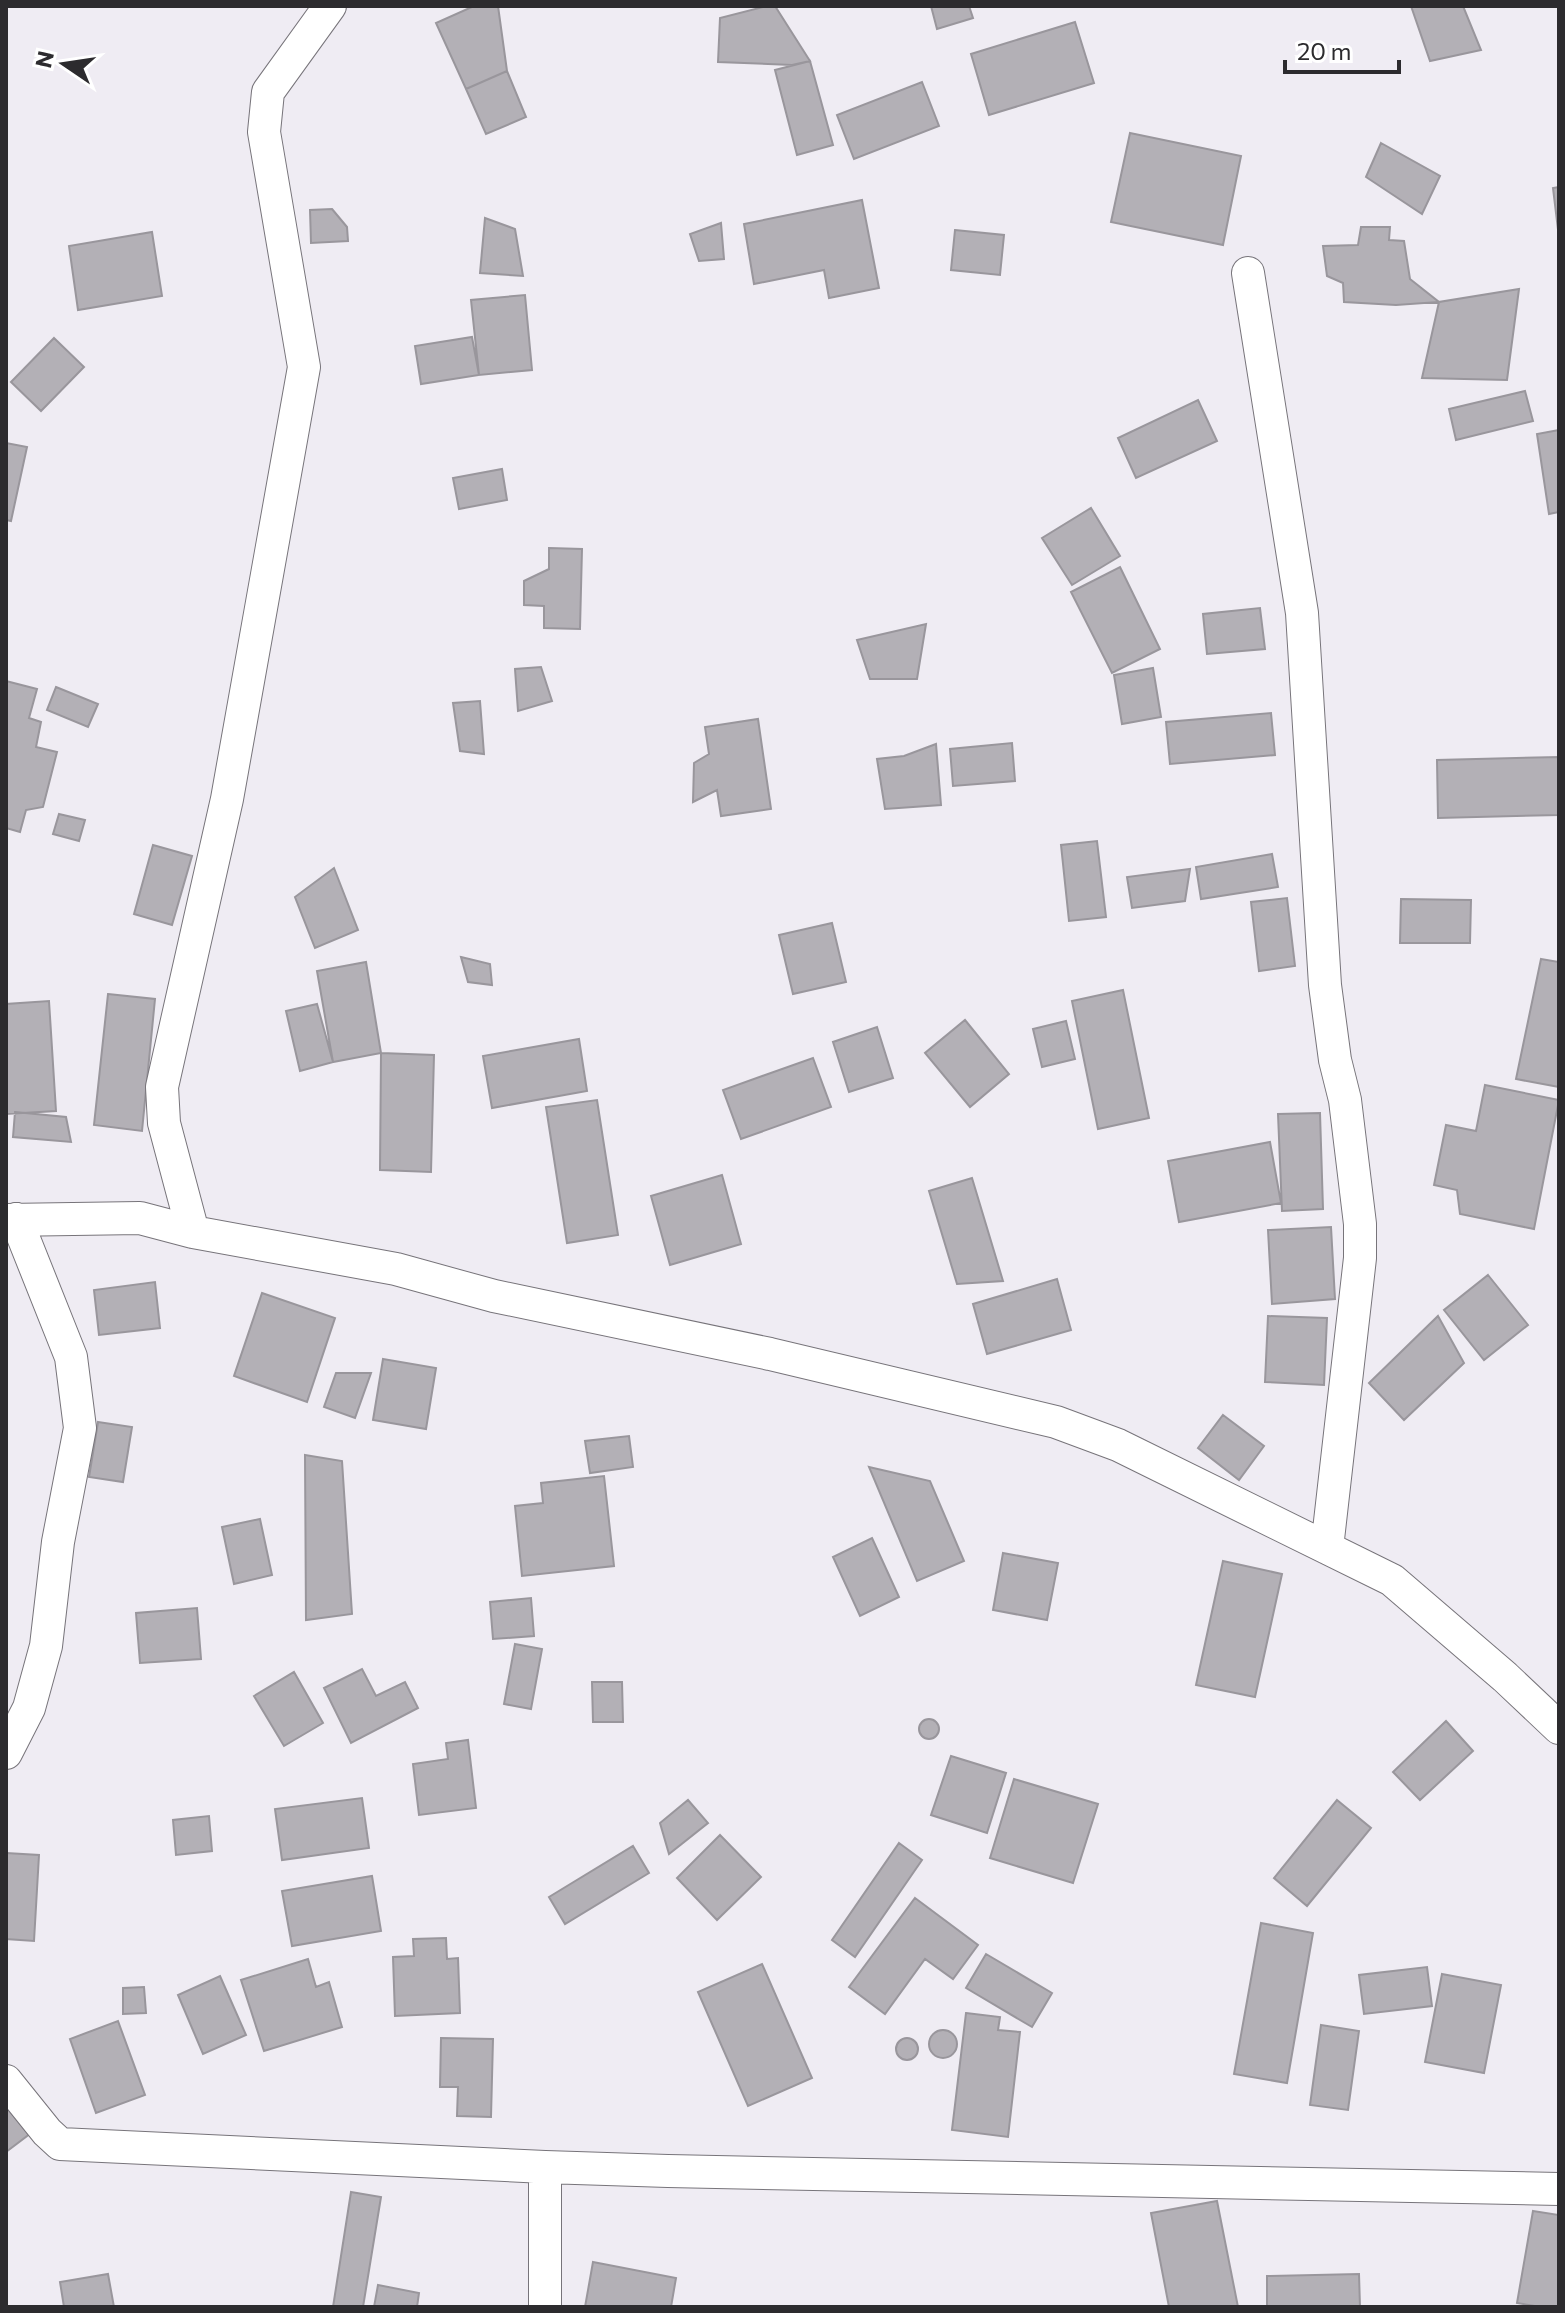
<svg xmlns="http://www.w3.org/2000/svg" width="1565" height="2313" font-family="Commissioner,sans-serif">
  <rect width="100%" height="100%" fill="#efecf3"/>
  <path fill="#b3b0b6" stroke="#99969c" stroke-width="2" d="M474,6H498L507,71L466,89L436,23Z
    M767,6H775L810,61L792,65L718,62L720,18Z
    M931,6H969L973,18L937,29Z
    M1411,6H1463L1481,50L1430,61Z
    M1075,22L1094,83L989,115L971,54Z
    M810,61L833,145L797,155L775,70Z
    M507,71L526,117L486,134L466,89Z
    M922,82L939,126L854,159L837,115Z
    M1130,133L1241,156L1223,245L1111,222Z
    M1381,143L1440,176L1422,214L1366,177Z
    M1559,187V238L1553,188Z
    M862,200L879,288L829,298L824,270L754,284L744,224Z
    M332,209L347,227L348,241L311,243L310,210Z
    M485,218L515,229L523,276L480,273Z
    M721,223L724,259L699,261L690,234Z
    M1361,227H1390L1389,240L1404,241L1410,279L1439,302L1396,305L1344,302L1343,283L1327,276L1323,246L1358,245Z
    M955,230L1004,235L1000,275L951,270Z
    M152,232L162,296L78,310L69,246Z
    M1519,289L1507,380L1422,378L1439,302Z
    M525,295L532,370L479,375L471,300Z
    M472,337L479,375L421,384L415,346Z
    M54,338L84,367L41,411L11,382Z
    M1525,391L1533,421L1456,440L1449,409Z
    M1198,400L1217,441L1136,478L1118,438Z
    M1559,430V512L1549,514L1537,434Z
    M6,443L27,447L11,521L6,520Z
    M502,469L507,500L459,509L453,478Z
    M1091,508L1120,556L1072,585L1042,538Z
    M549,548L582,549L580,629L544,628V606L524,605V581L549,569Z
    M1120,567L1160,649L1112,673L1071,592Z
    M1260,608L1265,649L1207,654L1203,614Z
    M926,624L917,679H870L857,640Z
    M541,667L552,701L518,711L515,669Z
    M1153,668L1161,717L1122,724L1114,675Z
    M6,681L37,689L29,718L41,722L36,747L57,752L43,807L26,810L20,832L6,828Z
    M56,687L98,704L88,727L47,710Z
    M480,701L484,754L460,751L453,703Z
    M1271,713L1275,755L1170,764L1166,722Z
    M758,719L771,809L721,816L717,790L693,802L694,763L709,754L705,727Z
    M1012,743L1015,781L953,786L950,749Z
    M936,744L941,805L885,809L877,759L904,756Z
    M1559,757V815L1438,818L1437,760Z
    M59,814L85,820L79,841L53,834Z
    M1097,841L1106,917L1069,921L1061,845Z
    M153,845L192,856L172,925L134,914Z
    M1272,854L1278,887L1201,899L1196,867Z
    M334,868L358,930L315,948L295,897Z
    M1190,869L1185,901L1132,908L1127,877Z
    M1287,898L1295,966L1259,971L1251,902Z
    M1401,899L1471,900L1470,943H1400Z
    M832,923L846,982L793,994L779,935Z
    M461,957L490,964L492,985L468,982Z
    M1541,959L1559,962V1087L1516,1079Z
    M366,962L381,1053L333,1062L317,971Z
    M1123,990L1149,1118L1098,1129L1072,1001Z
    M108,994L155,999L142,1131L94,1125Z
    M49,1001L56,1111L6,1114V1004Z
    M317,1004L333,1062L300,1071L286,1011Z
    M965,1020L1009,1074L970,1107L925,1053Z
    M1066,1021L1075,1059L1042,1067L1033,1029Z
    M877,1027L893,1078L849,1092L833,1042Z
    M579,1039L587,1091L492,1108L483,1056Z
    M381,1053L434,1055L431,1172L380,1170Z
    M813,1058L831,1107L741,1139L723,1090Z
    M1485,1085L1559,1100L1534,1229L1460,1214L1457,1190L1434,1185L1446,1125L1476,1131Z
    M597,1100L618,1235L567,1243L546,1107Z
    M15,1112L66,1117L71,1142L13,1137Z
    M1320,1113L1323,1209L1282,1211L1278,1114Z
    M1270,1142L1281,1203L1179,1222L1168,1161Z
    M722,1175L741,1244L670,1265L651,1196Z
    M972,1178L1003,1281L957,1284L929,1191Z
    M1331,1227L1335,1299L1272,1304L1268,1230Z
    M1488,1275L1528,1325L1484,1360L1444,1310Z
    M1057,1279L1071,1330L987,1354L973,1304Z
    M155,1282L160,1328L99,1335L94,1290Z
    M262,1293L335,1318L307,1402L234,1376Z
    M1268,1316L1327,1318L1324,1385L1265,1382Z
    M1438,1316L1464,1363L1404,1420L1369,1383Z
    M383,1359L436,1368L426,1429L373,1420Z
    M336,1373H371L355,1418L324,1407Z
    M1223,1415L1264,1446L1239,1480L1198,1448Z
    M98,1422L132,1427L123,1482L89,1477Z
    M629,1436L633,1467L590,1473L585,1441Z
    M305,1455L342,1461L352,1614L306,1620Z
    M869,1467L930,1481L964,1561L917,1581Z
    M604,1476L614,1566L522,1576L515,1506L543,1503L541,1483Z
    M260,1519L272,1575L234,1584L222,1527Z
    M872,1538L899,1597L860,1616L833,1557Z
    M1003,1553L1058,1563L1047,1620L993,1610Z
    M1223,1561L1282,1574L1255,1697L1196,1685Z
    M531,1598L534,1636L493,1639L490,1602Z
    M197,1608L201,1659L140,1663L136,1613Z
    M515,1644L542,1649L531,1709L504,1704Z
    M362,1669L376,1696L405,1682L418,1708L351,1743L324,1688Z
    M294,1672L323,1723L284,1746L254,1696Z
    M592,1682H622L623,1722H593Z
    M919 1729a10 10 0 1 1 20 0a10 10 0 1 1-20 0Z
    M1446,1721L1473,1751L1420,1800L1393,1772Z
    M468,1740L476,1808L419,1815L413,1764L448,1759L446,1743Z
    M951,1756L1006,1773L987,1833L931,1815Z
    M1014,1779L1098,1804L1073,1883L990,1858Z
    M362,1798L369,1848L282,1860L275,1809Z
    M688,1800L708,1823L669,1854L660,1823Z
    M1337,1800L1371,1828L1307,1906L1274,1878Z
    M209,1816L212,1851L176,1855L173,1820Z
    M720,1835L761,1877L717,1920L677,1878Z
    M899,1843L922,1860L855,1957L832,1940Z
    M633,1846L649,1873L565,1924L549,1897Z
    M6,1853L39,1855L34,1941L6,1939Z
    M372,1876L381,1931L292,1946L282,1891Z
    M915,1898L978,1945L953,1979L925,1959L885,2014L849,1987Z
    M1261,1923L1313,1933L1287,2083L1234,2074Z
    M446,1938L447,1959L458,1958L460,2013L395,2016L393,1957L414,1956L413,1939Z
    M986,1954L1052,1993L1032,2027L966,1988Z
    M308,1959L316,1987L329,1982L342,2027L264,2051L241,1980Z
    M762,1964L812,2078L748,2106L698,1992Z
    M1427,1967L1432,2006L1364,2014L1359,1975Z
    M1442,1974L1501,1985L1484,2073L1425,2062Z
    M220,1976L246,2035L203,2054L178,1995Z
    M144,1987L146,2013L123,2014V1988Z
    M966,2013L1000,2017L998,2030L1020,2032L1008,2137L952,2130Z
    M118,2021L145,2095L96,2113L70,2039Z
    M1321,2025L1359,2031L1348,2110L1310,2105Z
    M929 2044a14 14 0 1 1 28 0a14 14 0 1 1-28 0Z
    M896 2049a11 11 0 1 1 22 0a11 11 0 1 1-22 0Z
    M441,2038L493,2039L491,2117L457,2116L458,2087H440Z
    M6,2101L31,2133L6,2152Z
    M351,2192L381,2197L363,2307H333Z
    M1217,2201L1238,2307H1169L1151,2213Z
    M1533,2211L1559,2215V2307H1541L1517,2303Z
    M593,2262L676,2278L671,2307H585Z
    M108,2274L114,2307H64L60,2282Z
    M1359,2274L1360,2307H1267V2276Z
    M378,2285L419,2293L417,2307H374Z"/>
  <g fill="none" stroke-linecap="round" stroke-linejoin="round">
    <defs>
      <path id="minor" d="M1248,273L1302,613L1325,985L1335,1060L1345,1100L1360,1224V1258L1327,1548
        M6,1220L140,1218L193,1232L396,1269L494,1296L770,1354L1056,1422L1118,1445L1392,1580L1505,1677L1559,1728
        M193,1232L164,1123L162,1087L227,799L304,367L264,132L268,92L330,6
        M6,1753L29,1708L46,1646L58,1542L80,1428L71,1357L16,1219
        M6,2081L47,2132L60,2144L545,2167L668,2171L1559,2189
        M545,2167V2307"/>
    </defs>
    <use href="#minor" stroke="#77747a" stroke-width="34"/>
    <use href="#minor" stroke="#fff" stroke-width="32"/>
  </g>
  <rect width="1565" height="2313" fill="none" stroke="#2c2b2e" stroke-width="16"/>
  <g transform="translate(64 64) rotate(283)" stroke="#ffffff" stroke-width="6" paint-order="stroke">
  <path d="M0-6L14 30L0 20L-14 30Z" fill="#2c2b2e"/>
  <text y="-12" font-size="22" font-weight="bold" text-anchor="middle" fill="#2c2b2e">N</text>
  </g>
  <path d="M1285 60v12h114v-12" fill="none" stroke="#2c2b2e" stroke-width="4"/>
  <text x="1297" y="60" font-size="24" fill="#2c2b2e" stroke="#ffffff" stroke-width="6" paint-order="stroke">20 m</text>
</svg>
